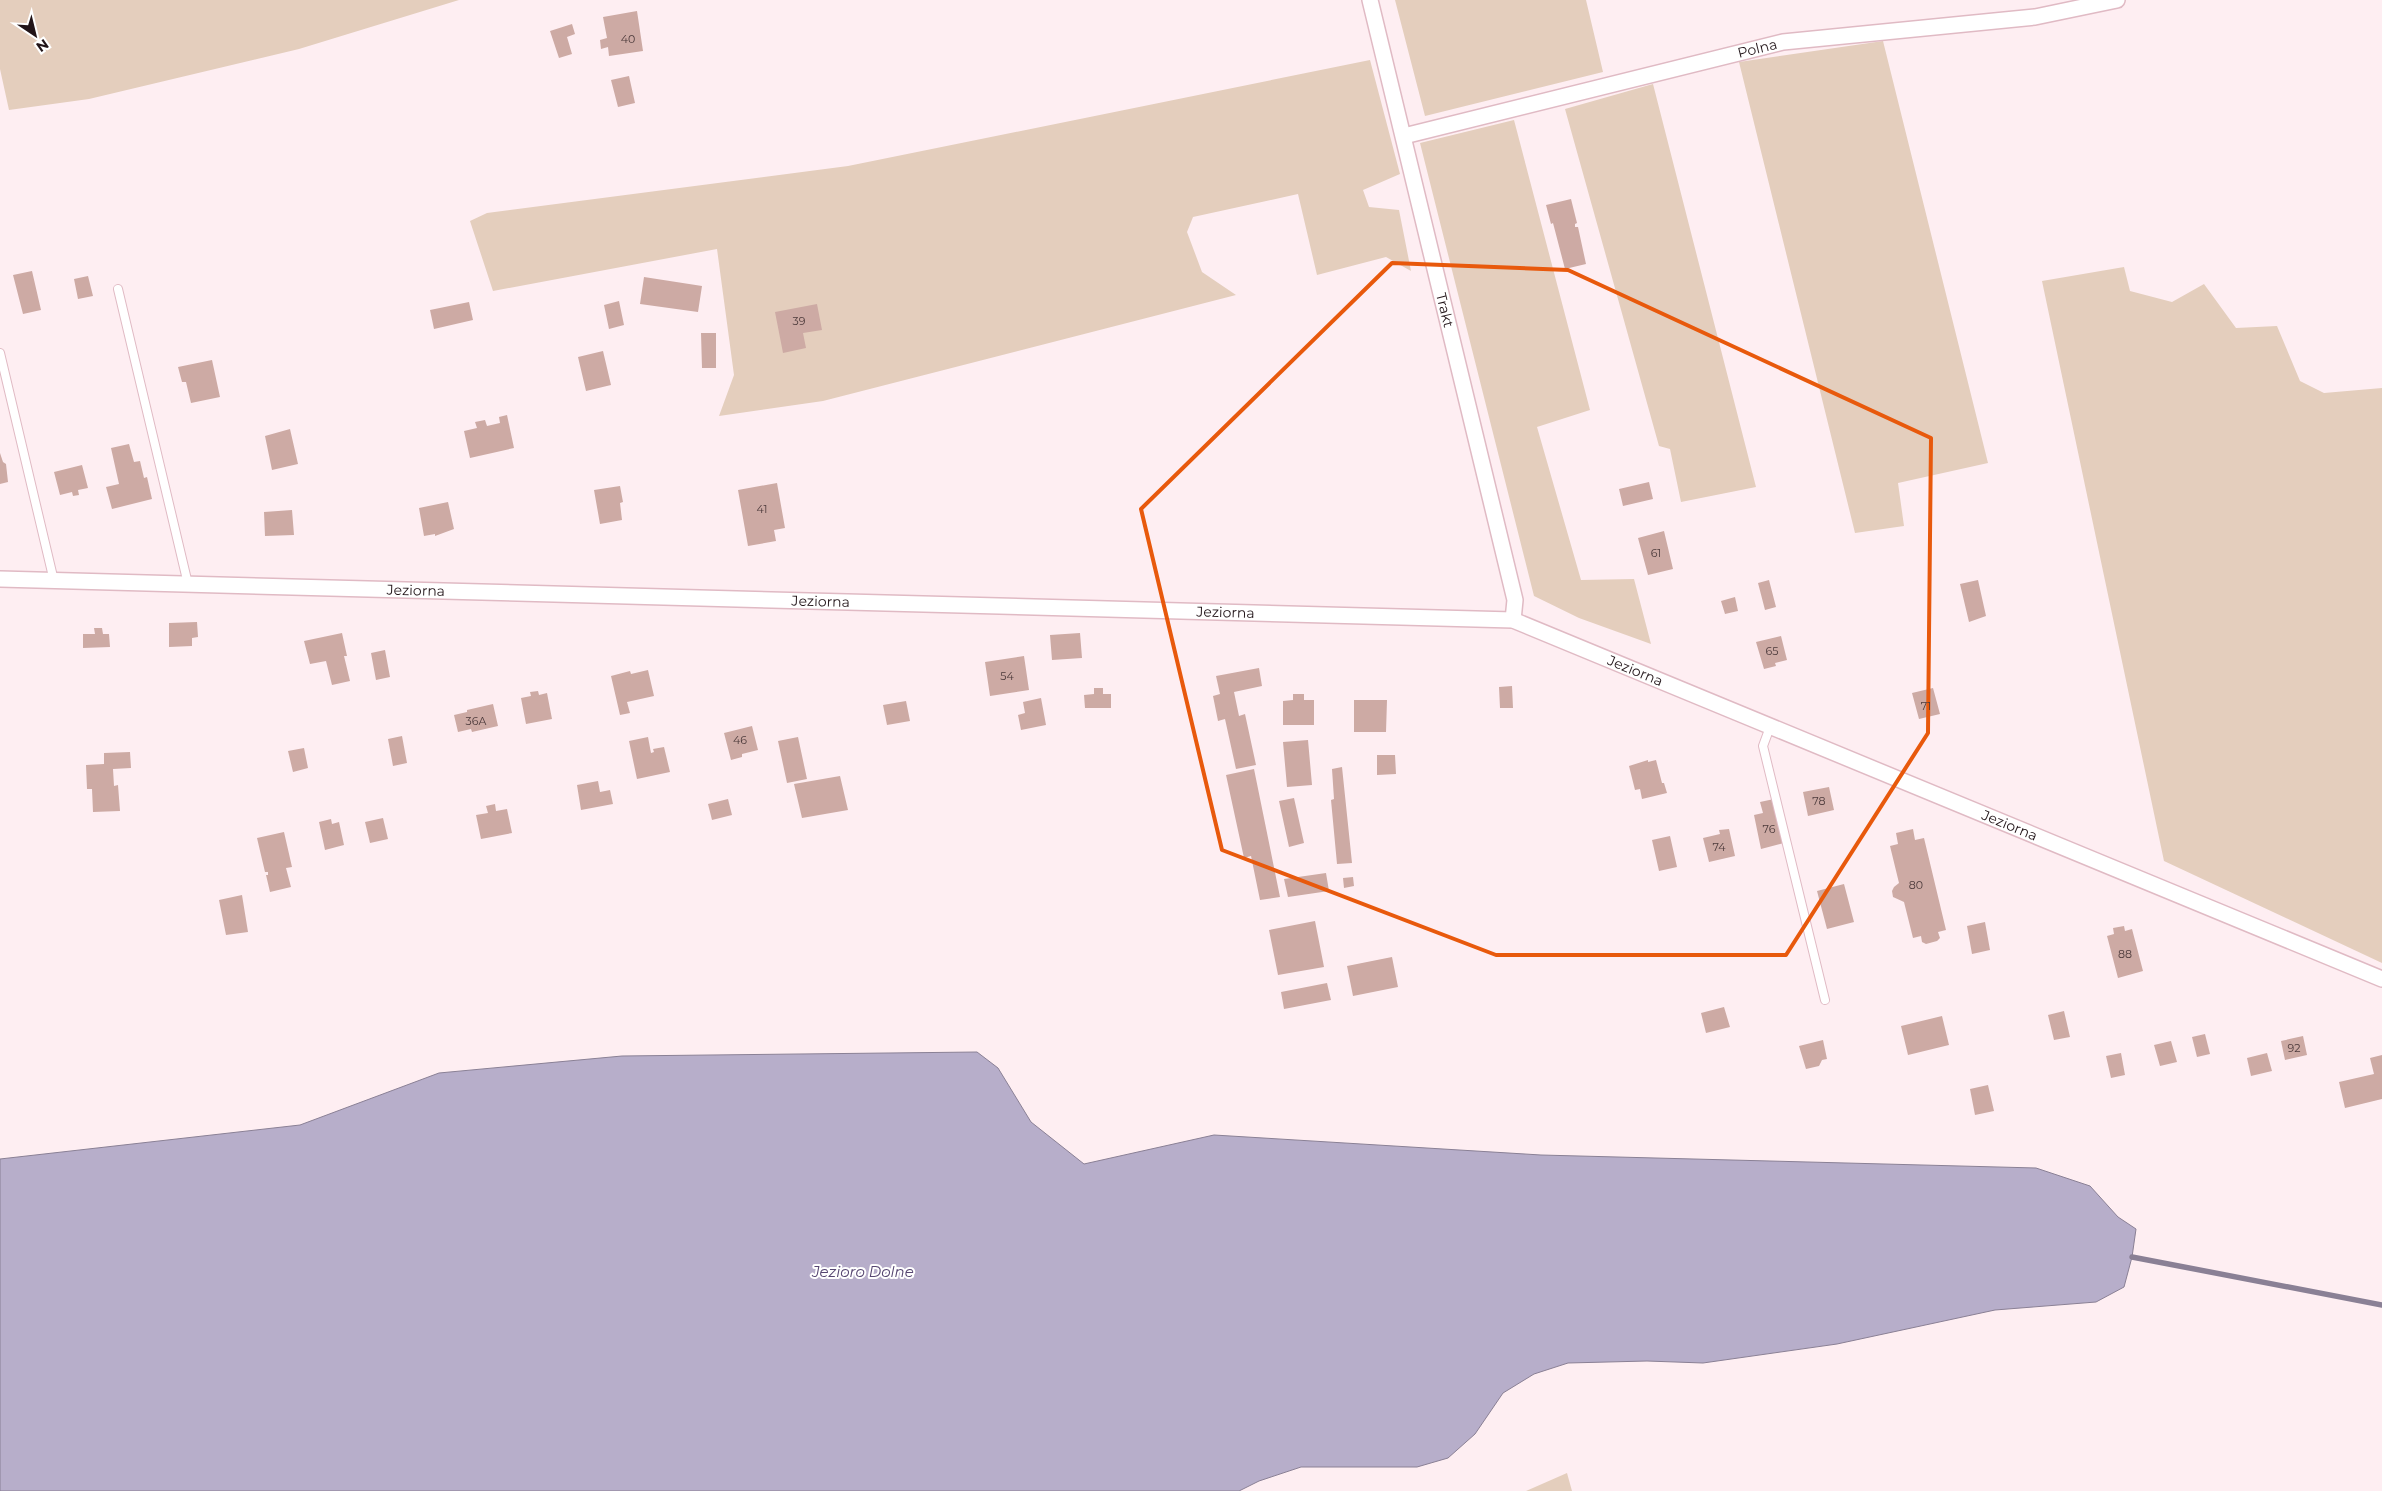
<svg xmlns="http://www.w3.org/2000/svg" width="2382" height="1491" font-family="Montserrat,sans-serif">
  <rect width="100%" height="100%" fill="#feeef2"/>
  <path fill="#e4cebd" d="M0,0H459L299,49L89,99L9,110L0,69Z
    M1395,0H1586L1603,72L1425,116Z
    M1883,41L1988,463L1898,483L1904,526L1855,533L1739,62Z
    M1370,60L1400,174L1363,190L1369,207L1399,210L1411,271L1386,257L1317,275L1298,194L1193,217L1187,232L1202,272L1236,295L823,401L719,416L734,375L717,249L493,291L470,221L487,213L848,166Z
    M1653,84L1756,487L1681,502L1670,449L1659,446L1565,109Z
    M1514,120L1590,410L1537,427L1581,580L1634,579L1651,644L1579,618L1534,596L1420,143Z
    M2124,267L2130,291L2172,302L2204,284L2236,328L2277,326L2300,381L2324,393L2382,388V963L2164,861L2042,281Z
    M1567,1473L1572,1491H1526Z"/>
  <path fill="#b7aeca" stroke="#8a8095" d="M977,1052L998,1068L1031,1122L1084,1164L1214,1135L1541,1155L2036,1168L2090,1186L2118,1217L2136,1229L2132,1257L2124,1287L2096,1302L1995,1310L1837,1344L1703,1363L1647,1361L1568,1363L1534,1374L1503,1393L1475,1434L1448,1458L1417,1467H1301L1259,1481L1239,1491H0V1159L300,1125L439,1073L622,1056Z"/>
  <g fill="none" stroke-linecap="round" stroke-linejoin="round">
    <path stroke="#8a8095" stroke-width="5.5" d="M2132,1257L2382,1305"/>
  </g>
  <path fill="#cdaaa4" d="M637,11L643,51L609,56L608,47L601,49L600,40L607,38L603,17Z
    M572,24L575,34L567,37L572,54L559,58L550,31Z
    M629,76L635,103L618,107L611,80Z
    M1571,199L1577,223L1575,224V227H1578L1586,264L1565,269L1553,223L1551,224L1546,205Z
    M32,271L41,310L23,314L13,275Z
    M88,276L93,296L78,299L74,279Z
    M644,277L702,286L698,312L640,304Z
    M619,301L624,325L609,329L604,305Z
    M469,302L473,320L434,329L430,310Z
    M817,304L822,330L803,333L806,348L783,353L775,312Z
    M701,333H716V368H702Z
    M603,351L611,385L586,391L578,357Z
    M212,360L220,397L191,403L186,382H182L178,367Z
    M507,415L514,448L470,458L464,431L477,428L475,422L485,420L487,426L500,423L499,417Z
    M290,429L298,464L272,470L265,436Z
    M129,444L134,462L140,461L144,478L147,477L152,499L112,509L106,487L119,484L111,448Z
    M0,453L3,462L6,464L8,482L0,484Z
    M82,465L88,488L78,490L79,495L73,496L72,492L60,495L54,472Z
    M1649,482L1653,499L1623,506L1619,489Z
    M777,483L785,528L774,530L776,541L748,546L738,490Z
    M620,486L623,502L620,503L622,520L600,524L594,490Z
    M448,502L454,529L435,536V534L424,536L419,508Z
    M292,510L294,535L265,536L264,512Z
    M1664,531L1673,569L1648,575L1638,538Z
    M1769,580L1776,607L1765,610L1758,583Z
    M1978,580L1986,616L1969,622L1960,584Z
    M1735,597L1738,611L1725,614L1721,601Z
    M197,622L198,637L192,638V646L169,647V623Z
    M94,628H102L103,634H109L110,647L83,648V634H95Z
    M342,633L347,656H344L350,681L332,685L326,661L310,664L304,641Z
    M1080,633L1082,658L1052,660L1050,635Z
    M1781,636L1787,660L1775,663L1776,666L1764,669L1756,642Z
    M385,650L390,677L376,680L371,653Z
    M1024,656L1029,690L990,696L985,662Z
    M1259,668L1262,686L1234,692L1239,716L1245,714L1256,765L1236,769L1225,719L1218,721L1213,696L1220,694L1216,676Z
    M648,670L654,696L627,702L630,713L620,715L611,676L630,671L631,674Z
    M1512,686L1513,708H1500L1499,687Z
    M1094,688H1103V694H1111V708H1085L1084,695L1094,694Z
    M1933,688L1940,714L1919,719L1912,693Z
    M538,691L539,695L547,693L552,719L526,724L521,698L531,696L530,692Z
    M1293,694H1304V700H1314V725H1283V701L1293,700Z
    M1041,698L1046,725L1021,730L1018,715L1025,713L1023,702Z
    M1354,700H1387L1386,732H1354Z
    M906,701L910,721L887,725L883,705Z
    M493,704L498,726L472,732L471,729L458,732L454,715L467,712V710Z
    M752,726L758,750L742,754V757L731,760L724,733Z
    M402,736L407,763L393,766L388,739Z
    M648,737L651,753L654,752L653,749L664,747L670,772L637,779L629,741Z
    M798,737L807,779L787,783L778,741Z
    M1308,740L1312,785L1287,787L1283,742Z
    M304,748L308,768L293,772L288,751Z
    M130,752L131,768L113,769L114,786L118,785L120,811L93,812L92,789H87L86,765L104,764V753Z
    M1377,755H1395L1396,774L1377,775Z
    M1648,760V762L1656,760L1662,783H1664L1667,793L1642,799L1640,789L1635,790L1629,766Z
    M1342,767L1352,863L1337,864L1331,800L1334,799L1332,769Z
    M1254,769L1280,897L1260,900L1251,856L1244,858L1226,775Z
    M840,776L848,810L802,818L794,784Z
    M598,781L600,792L610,790L613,804L581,810L577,785Z
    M1829,787L1834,810L1808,816L1803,792Z
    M1294,798L1304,843L1289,847L1279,801Z
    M728,799L732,815L712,820L708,804Z
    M1774,799L1784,843L1761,849L1754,815L1763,813L1760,802Z
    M495,804L496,811L507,809L512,833L481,839L476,815L488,813L486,806Z
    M383,818L388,839L370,843L365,822Z
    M331,819L332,824L339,822L344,845L325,850L319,822Z
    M1729,829L1735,856L1709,862L1703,838L1720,834L1719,830Z
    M1913,829L1915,840L1924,838L1946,930L1938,932L1940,938L1937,941L1926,944L1922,942L1921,936L1913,938L1904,902L1893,897L1892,891L1894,887L1899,883L1890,846L1898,844L1896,833Z
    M284,832L292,867L286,868L291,887L270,892L266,875H268V872H265L257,838Z
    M1670,836L1677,867L1659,871L1652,840Z
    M1326,873L1329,891L1288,897L1284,879Z
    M1353,877L1354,886L1344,888L1343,878Z
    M1844,884L1854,922L1827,929L1817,891Z
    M242,895L248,932L226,935L219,900Z
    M1315,921L1324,967L1278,975L1269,930Z
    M1985,922L1990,950L1972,954L1967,926Z
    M2124,926L2125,931L2132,929L2143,971L2118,978L2107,936L2114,934L2113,928Z
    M1392,957L1398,987L1353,996L1347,966Z
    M1327,983L1331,1000L1284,1009L1281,992Z
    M1724,1007L1730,1027L1706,1033L1701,1013Z
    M2064,1011L2070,1037L2054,1040L2048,1015Z
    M1942,1016L1949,1045L1908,1055L1901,1026Z
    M2205,1034L2210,1054L2197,1057L2192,1037Z
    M2303,1036L2307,1055L2285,1060L2281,1041Z
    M1823,1040L1827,1059L1822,1060L1819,1066L1806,1069L1799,1046Z
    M2171,1041L2177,1062L2160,1066L2154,1045Z
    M2121,1053L2125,1075L2111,1078L2106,1056Z
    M2267,1053L2272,1071L2251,1076L2247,1058Z
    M2382,1055V1099L2345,1108L2339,1082L2374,1074L2370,1058Z
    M1988,1085L1994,1111L1975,1115L1970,1089Z"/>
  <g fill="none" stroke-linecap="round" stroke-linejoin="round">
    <defs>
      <path id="service" d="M118,289L188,584
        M0,353L54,581
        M1770,727L1763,746L1825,1000"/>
      <g id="minor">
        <path id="s1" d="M1370,0L1515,600L1513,620"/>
        <path id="s2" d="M1404,136L1783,42L2035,17L2117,0"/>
        <path id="s3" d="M0,579L1513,620L2382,979"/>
      </g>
    </defs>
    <use href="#service" stroke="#e0bac4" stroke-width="10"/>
    <use href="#minor" stroke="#e0bac4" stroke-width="18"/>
    <use href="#service" stroke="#fff" stroke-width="8"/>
    <use href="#minor" stroke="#fff" stroke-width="15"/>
  </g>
  <path fill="none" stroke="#e8590c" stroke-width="4" stroke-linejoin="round" d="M1392,263L1568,270L1931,438L1928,733L1786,955H1496L1222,850L1141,509Z"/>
  <g text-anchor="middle" stroke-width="4" stroke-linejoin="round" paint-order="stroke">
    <g font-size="11" fill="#4c3a3b">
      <text x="628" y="43">40</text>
      <text x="799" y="325">39</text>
      <text x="762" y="513">41</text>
      <text x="1656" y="557">61</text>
      <text x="1772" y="655">65</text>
      <text x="1007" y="680">54</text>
      <text x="1926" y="710">71</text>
      <text x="476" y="725">36A</text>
      <text x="740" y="744">46</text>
      <text x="1819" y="805">78</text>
      <text x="1769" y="833">76</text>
      <text x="1719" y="851">74</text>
      <text x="1916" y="889">80</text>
      <text x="2125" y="958">88</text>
      <text x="2294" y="1052">92</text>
    </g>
    <g font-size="14" fill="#211418" stroke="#fff">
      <text dy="5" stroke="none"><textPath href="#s2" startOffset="364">Polna</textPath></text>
      <text dy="5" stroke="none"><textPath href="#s1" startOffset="319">Trakt</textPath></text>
      <text dy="5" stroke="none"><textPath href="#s3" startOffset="416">Jeziorna</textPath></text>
      <text dy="5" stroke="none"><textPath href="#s3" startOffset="821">Jeziorna</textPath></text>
      <text dy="5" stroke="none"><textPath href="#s3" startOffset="1226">Jeziorna</textPath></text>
      <text dy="5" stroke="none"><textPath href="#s3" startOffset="1646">Jeziorna</textPath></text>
      <text dy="5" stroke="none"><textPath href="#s3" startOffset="2051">Jeziorna</textPath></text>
    </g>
    <g font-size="15" font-style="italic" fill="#564671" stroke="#fff">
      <text x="863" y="1277">Jezioro Dolne</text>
    </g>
  </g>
  <g transform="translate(35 35) rotate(145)" stroke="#ffffff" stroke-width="4" paint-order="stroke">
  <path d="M0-4L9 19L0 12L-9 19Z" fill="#211418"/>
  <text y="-8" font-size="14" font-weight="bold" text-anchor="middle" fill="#211418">N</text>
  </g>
</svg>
